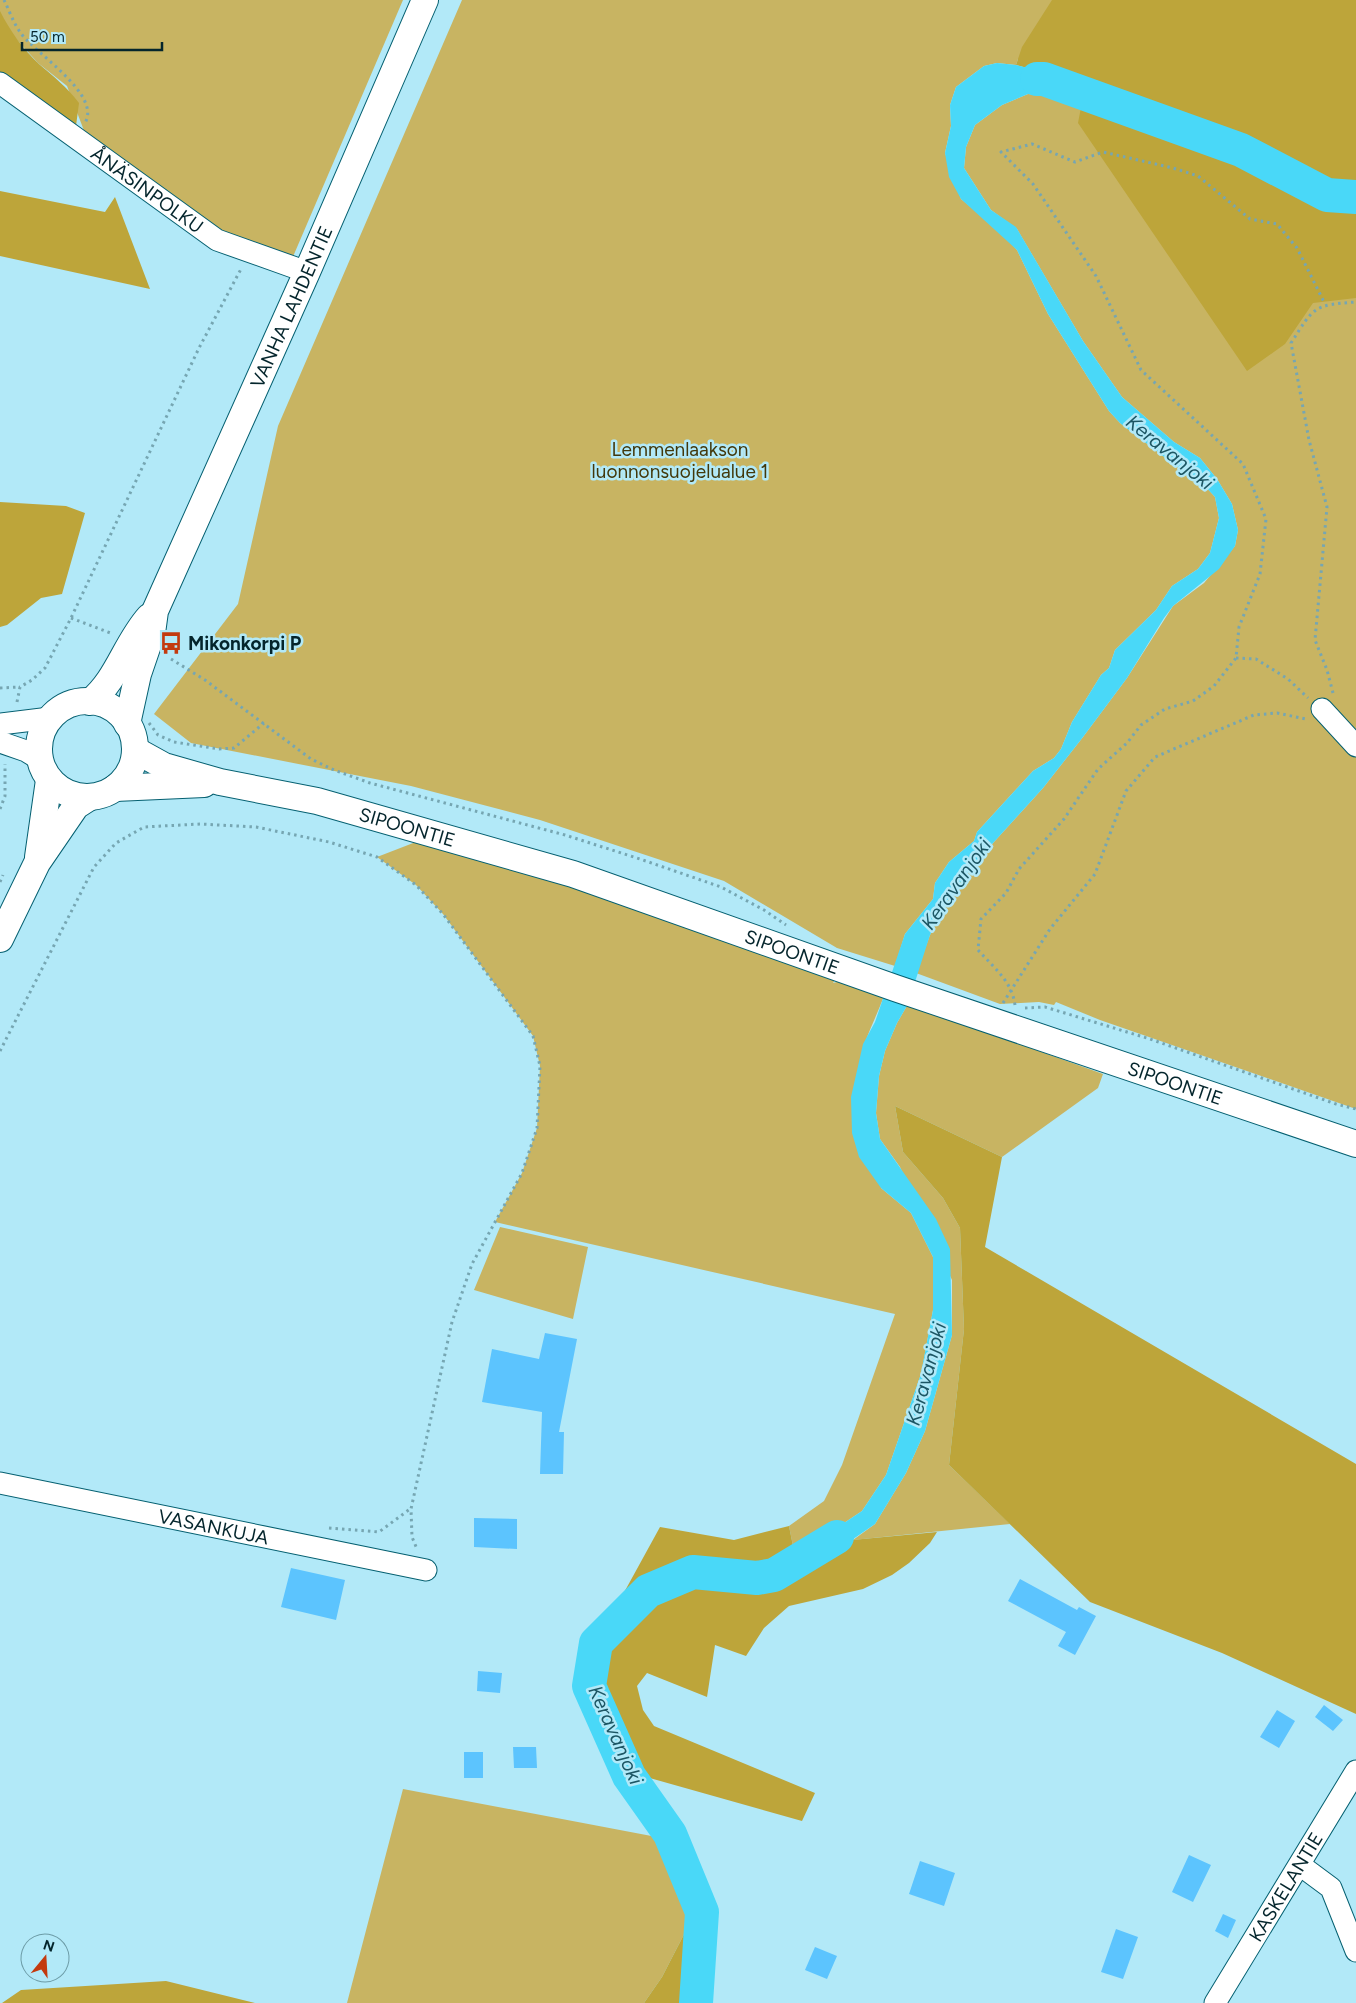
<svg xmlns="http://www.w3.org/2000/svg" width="1356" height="2003" font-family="Figtree,sans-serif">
  <rect width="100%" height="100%" fill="#b2e9f8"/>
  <path fill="#c8b462" d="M0,0H403L289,266L250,253L91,149L67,86L38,63L10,32L0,14Z
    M462,0H1356L1109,87L1018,59L1016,65L997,63L984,66L956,87L950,105L951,126L945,153L961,199L999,230L1017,250L1048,314L1109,411L1120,423L1193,479L1205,486L1215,497L1219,518L1210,553L1198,569L1172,586L1156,610L1115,650L1109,668L1101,675L1072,722L1061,749L1054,758L1033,771L977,832L974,841L949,862L935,883L933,899L905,934L895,966L837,948L724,881L540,820L411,786L191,743L154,714L238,604L278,426Z
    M1070,93L1356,200V1109L1100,1020L1056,1002L1054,1005L1039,1002L1000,1004L916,973L930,935L950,896L974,864L1043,788L1083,737L1127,678L1173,606L1204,583L1235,546L1238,530L1232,504L1217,479L1200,458L1174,442L1122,397L1083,341L1017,229L991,210L964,168L966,147L975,125L1002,105L1028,94L1050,96Z
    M421,840L842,969L833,983L841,981L884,996C876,1018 864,1039 860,1062L881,1188L911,1213L933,1257V1310L921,1374L886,1475L862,1511L832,1531L809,1541L795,1556L789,1526L824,1501L842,1465L895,1314L495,1222L522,1173L537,1128L540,1066L533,1036L443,914L416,885L377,857Z
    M908,1004L1103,1074L1098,1088L1002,1157L895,1106L903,1152L943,1198L960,1228L964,1329L949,1465L1010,1524L853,1540L875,1524L906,1473L925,1431L952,1335V1280L900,1167L880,1139L876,1113L879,1076L885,1051L897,1023Z
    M500,1227L588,1247L573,1319L474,1290Z
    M403,1789L662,1838L696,1911L662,1977L644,2003H347Z"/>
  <path fill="#bda53a" d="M1052,0H1356V298L1313,303L1285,344L1247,371L1078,123L1082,102L1079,82L1016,65L1022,47Z
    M0,11C10,31 23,49 39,64C54,77 67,87 79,103L76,126L0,72Z
    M0,191L105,212L115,197L150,289L0,256Z
    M0,502L66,506L85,513L62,594L41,598L7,625L0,627Z
    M895,1106L1002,1157L985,1247L1356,1464V1714L1222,1653L1090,1602L949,1465L964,1329L960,1228L943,1198L903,1152Z
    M789,1526L795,1556L772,1572L756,1574L692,1569L645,1587L610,1618L660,1527L734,1540Z
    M937,1532L930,1543L909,1563L892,1575L863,1589L789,1606L764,1628L746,1656L715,1645L707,1697L647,1673L637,1686L643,1710L654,1726L815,1793L802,1821L632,1773L593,1685L599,1646L651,1594L693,1576L754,1582L777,1579L808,1570L852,1540Z
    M696,1911L690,2003H644L662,1977Z
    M166,1981L255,2003H2L21,1990Z"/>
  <path fill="#49d8f8" d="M997,63L1016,65L1079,81L1082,102L1069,98L1028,94L1002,105L975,125L966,147L964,168L991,210L1016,227L1083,341L1122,397L1174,442L1200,458L1217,479L1232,504L1238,530L1235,546L1219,569L1173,606L1164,618L1127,678L1083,737L1043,788L974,864L948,899L930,935L908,1004L897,1023L885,1051L879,1076L876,1113L880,1139L936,1219L950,1249L952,1335L925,1431L906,1473L875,1524L808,1570L795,1556L809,1541L832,1531L862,1511L886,1475L921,1374L933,1310V1257L911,1213L881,1188L859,1157L852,1133L851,1097L863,1044L875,1022L905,934L933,899L935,883L949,862L974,841L977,832L1033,771L1054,758L1061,749L1072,722L1101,675L1109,668L1115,650L1156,610L1172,586L1198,569L1210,553L1219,518L1215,497L1205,486L1193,479L1120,423L1109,411L1048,314L1017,250L961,199L949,177L945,153L951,126L950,105L956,87L984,66Z"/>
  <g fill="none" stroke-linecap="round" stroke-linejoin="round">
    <path stroke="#49d8f8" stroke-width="34" d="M1037,79H1044L1241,150L1327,195L1356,197
      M696,2003L702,1912L670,1834L629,1776L589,1686L596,1643L648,1591L693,1572L757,1578L774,1575L837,1537"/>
  </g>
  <path fill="#5cc4fe" d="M545,1333L577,1339L559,1432H564L563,1474H540L542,1412L482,1402L492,1349L539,1359Z
    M474,1518L517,1519V1549L474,1547Z
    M291,1568L345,1580L336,1620L281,1607Z
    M1020,1579L1077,1610L1079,1607L1096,1616L1075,1655L1058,1646L1066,1632L1008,1601Z
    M478,1671L502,1673L500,1693L477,1691Z
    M1324,1705L1343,1720L1333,1731L1315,1717Z
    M1277,1710L1295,1721L1279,1748L1260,1737Z
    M513,1747H536L537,1768H514Z
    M464,1752H483V1778H464Z
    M1189,1855L1211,1865L1193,1902L1172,1892Z
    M920,1861L955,1873L944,1906L909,1894Z
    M1223,1914L1236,1920L1228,1938L1215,1931Z
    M1116,1929L1138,1937L1123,1979L1101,1972Z
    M815,1947L837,1956L827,1979L805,1970Z"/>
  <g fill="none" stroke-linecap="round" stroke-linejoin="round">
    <defs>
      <g id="minor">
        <path id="s1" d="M0,83L217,240L307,272"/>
        <path d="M1322,709L1356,746"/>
        <path d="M0,724L50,718"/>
        <path d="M0,742L26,751L39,759"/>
        <path id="s2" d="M0,1483L426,1570"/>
        <path d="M1300,1865L1331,1888L1356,1951"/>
        <path id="s3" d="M1215,2003L1356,1771"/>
      </g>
      <g id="major">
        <circle cx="87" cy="749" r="48"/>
        <path d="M90,702C118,679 125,644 149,617"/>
        <path id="s4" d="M127,724L138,674L152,633L155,611L307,272L425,0"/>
        <path id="s5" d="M135,750L164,766L220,782L317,801L573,874L895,988L1356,1144"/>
        <path d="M115,788L204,784"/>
        <path d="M38,857L49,780"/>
        <path d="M0,939L37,863L76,806L90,797"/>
      </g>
    </defs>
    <use href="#minor" stroke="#056071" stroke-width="23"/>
    <use href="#major" stroke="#056071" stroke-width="28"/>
    <path stroke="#76a6b2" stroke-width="3" stroke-dasharray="2.5 4" stroke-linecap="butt" d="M4,0C9,10 13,22 20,32C34,53 102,94 85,123
      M71,618L113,634
      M1236,658L1256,659L1288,679L1308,698
      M171,659L205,680L311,759L334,770L370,783L565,835L640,859L721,887L764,910L786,925
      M0,688L20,687
      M1333,693L1327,670L1315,640L1327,507L1309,440L1291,343C1314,307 1313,305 1356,302
      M17,702L20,687L32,680L45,668L71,618L199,348L241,269
      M149,723L158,735L174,742L219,749L234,748L264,723
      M0,809L5,796V764
      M0,882L3,875
      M1003,1003L1050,929L1095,874L1126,791L1155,757L1254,715L1277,713L1306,719
      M1015,1005C1012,981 993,967 978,950L981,919L1006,893L1019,869L1064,819L1098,769L1127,743L1141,725L1165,709L1193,701L1214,686L1236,658L1239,627L1260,574L1266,519L1243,464L1141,370L1096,276L1033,184L1001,152L1032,144L1075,162L1103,152L1173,168L1198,176L1250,219L1277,224L1297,248L1325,304
      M1025,1008L1045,1007L1150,1039L1336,1104L1356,1109
      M0,1051L94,867L116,843L144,827L200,824L256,827L329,842L377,857L416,885L443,914L533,1036L540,1066L537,1128L522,1173L472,1264L452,1322L411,1509L412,1537L417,1549
      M329,1528L379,1532L410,1509"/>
    <use href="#minor" stroke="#fff" stroke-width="21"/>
    <use href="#major" stroke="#fff" stroke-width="26"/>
  </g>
  <defs>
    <symbol id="bus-bare" viewBox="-9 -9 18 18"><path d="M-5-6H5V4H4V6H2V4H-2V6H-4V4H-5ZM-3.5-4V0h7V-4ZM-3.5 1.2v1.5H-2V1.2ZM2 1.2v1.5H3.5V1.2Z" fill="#c33a0f" stroke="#b2e9f8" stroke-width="2.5" paint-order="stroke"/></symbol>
  </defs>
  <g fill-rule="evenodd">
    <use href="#bus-bare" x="155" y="627" width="32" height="32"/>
  </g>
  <g text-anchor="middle" stroke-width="5" stroke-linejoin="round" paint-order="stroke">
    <g font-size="19" fill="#04252c" stroke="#b2e9f8">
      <text dy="7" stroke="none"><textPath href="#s1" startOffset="182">ÅNÄSINPOLKU</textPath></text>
      <text dy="7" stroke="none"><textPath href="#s4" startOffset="450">VANHA LAHDENTIE</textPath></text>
      <text dy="7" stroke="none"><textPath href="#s5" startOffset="284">SIPOONTIE</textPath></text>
      <text dy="7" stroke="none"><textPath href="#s5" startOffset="689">SIPOONTIE</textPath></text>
      <text dy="7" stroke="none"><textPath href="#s5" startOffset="1094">SIPOONTIE</textPath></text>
      <text dy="7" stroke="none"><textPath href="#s2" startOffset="218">VASANKUJA</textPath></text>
      <text dy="7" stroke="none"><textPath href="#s3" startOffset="136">KASKELANTIE</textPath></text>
    </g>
    <g font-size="19" fill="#42380b" stroke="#b2e9f8">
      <text x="680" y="456">Lemmenlaakson<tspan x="680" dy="22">luonnonsuojelualue 1</tspan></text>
    </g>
    <g font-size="19" font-weight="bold" fill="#04252c" stroke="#b2e9f8" text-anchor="start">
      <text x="188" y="650">Mikonkorpi P</text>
    </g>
    <g font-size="20" font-style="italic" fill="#1c5664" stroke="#b2e9f8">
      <text transform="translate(1170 452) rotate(39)" y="7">Keravanjoki</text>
      <text transform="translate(956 884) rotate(-55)" y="7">Keravanjoki</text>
      <text transform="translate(926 1374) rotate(-75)" y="7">Keravanjoki</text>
      <text transform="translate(616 1735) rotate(66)" y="7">Keravanjoki</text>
    </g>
  </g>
  <g transform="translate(45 1958) rotate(18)"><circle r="24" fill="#b2e9f8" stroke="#6c9ba6"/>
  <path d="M0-4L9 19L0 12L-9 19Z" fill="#c33a0f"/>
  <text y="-8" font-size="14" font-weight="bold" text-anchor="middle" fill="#04252c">N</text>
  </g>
  <path d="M22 42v8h140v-8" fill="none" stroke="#04252c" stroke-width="2.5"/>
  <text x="30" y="42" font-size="15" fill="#04252c" stroke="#b2e9f8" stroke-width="4" paint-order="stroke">50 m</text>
</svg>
